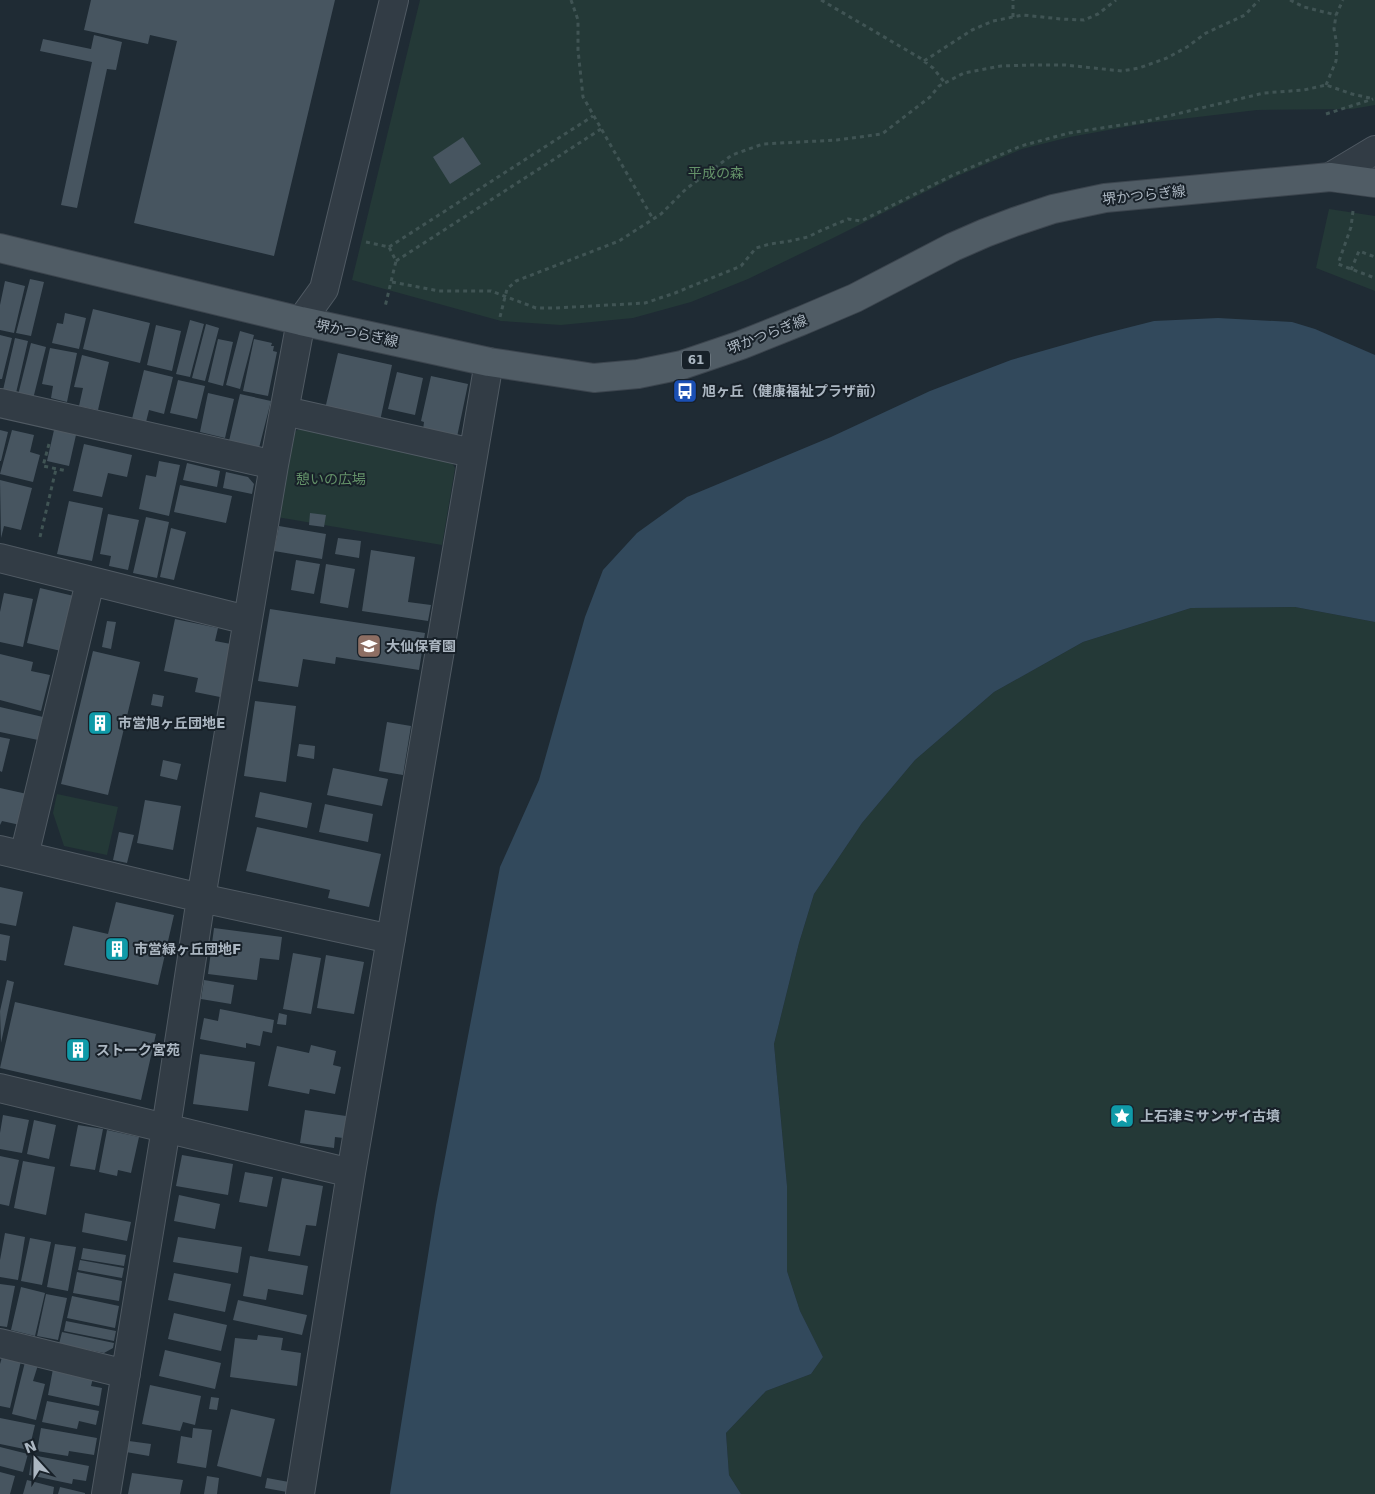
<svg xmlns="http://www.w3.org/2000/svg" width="1375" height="1494" font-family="'DejaVu Sans','Noto Sans JP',sans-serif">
  <rect width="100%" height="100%" fill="#1f2b34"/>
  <path fill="#243937" d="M420,0H1375V105L1352,109L1257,110L1147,123L1070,137L1022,149L955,177L831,239L748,279L691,302L633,318L561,325L501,321L352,280Z
    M1329,209L1375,216V291L1316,268Z
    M303,427L449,458L455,468L442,545L277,517L292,433Z
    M1295,607L1375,622V1494H741L729,1475L726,1433L766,1391L811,1374L823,1357L800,1311L787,1271V1186L774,1044L799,943L814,894L862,823L915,760L994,692L1083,642L1191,608Z
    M57,794L118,807L107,855L64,846L53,813Z"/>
  <path fill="#32495c" d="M1218,318L1292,322L1315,329L1375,355V622L1295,607L1191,608L1083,642L994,692L915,760L862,823L814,894L799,943L774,1044L787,1186V1271L800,1311L823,1357L811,1374L766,1391L726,1433L729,1475L741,1494H390L436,1205L500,867L539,780L585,617L603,570L637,533L687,497L831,437L930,391L1011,360L1095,336L1154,321Z"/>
  <path fill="#475560" d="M91,0H335L274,256L134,223L177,41L150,35L148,44L84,30Z
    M94,35L122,42L116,70L107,69L77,208L61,205L92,62L40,51L43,39L91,49Z
    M463,137L481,164L450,184L433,157Z
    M30,279L44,282L31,336L16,333Z
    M5,281L25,286L14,333L0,330V305Z
    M93,309L150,323L140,363L83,349Z
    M65,313L86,318L79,349L52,343L57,323L63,324Z
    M190,320L204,324L190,377L176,374Z
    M206,324L219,328L205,381L192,378Z
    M156,325L181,331L172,371L147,365Z
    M240,331L254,335L240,389L226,385Z
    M0,335L12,338L2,379H0Z
    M15,338L28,341L16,393L3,390Z
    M218,339L233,342L223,386L208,382Z
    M254,339L272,343L271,346H274L273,351L277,352L268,396L243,391Z
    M31,343L46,347L32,403L17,399Z
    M50,348L77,353L67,402L51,398L53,386L42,384Z
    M338,353L392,365L380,421L325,409Z
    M82,355L109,362L98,410L79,406L83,388L74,387Z
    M144,370L173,377L164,414L149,410L145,426L131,423Z
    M397,372L423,378L415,415L388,409Z
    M431,376L468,384L457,437L423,430L424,422L421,421Z
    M178,380L205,386L197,419L170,413Z
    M208,393L234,399L225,438L200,432Z
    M240,394L271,401L259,448L229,441Z
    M0,430L8,432L1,461H0Z
    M12,430L34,435L30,452L40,455L33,482L0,474Z
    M54,430L76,435L69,466L47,461Z
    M84,444L132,455L127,477L108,473L102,497L73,491Z
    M159,461L180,465L169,516L139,509L146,475L156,477Z
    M187,463L220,471L217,487L183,480Z
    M226,472L248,477L254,484L252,494L223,488Z
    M0,480L32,488L21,530L4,526L1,538Z
    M180,485L232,496L226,523L174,512Z
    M69,501L103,508L92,561L57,554Z
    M310,513L326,515L324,527L309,525Z
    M108,514L139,520L128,570L109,566L111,556L100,554Z
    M146,517L169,522L157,578L133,573Z
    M279,526L326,534L322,559L274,551Z
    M171,528L186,532L174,580L160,577Z
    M338,538L361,541L359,558L335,554Z
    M371,550L415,557L408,602L431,605L428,621L362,611Z
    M296,560L320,564L314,594L291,590Z
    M326,564L355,569L348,608L320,603Z
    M40,588L74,596L61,651L27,643Z
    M4,593L33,599L23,647L0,642V612Z
    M270,609L425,633L419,670L336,657L335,664L303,659L298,687L258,681Z
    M175,619L218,628L215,641L231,644L220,697L195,692L198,678L164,671Z
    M107,621L116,622L111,649L102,647Z
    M93,651L140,662L108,795L61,784Z
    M0,654L33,662L31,671L50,675L41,711L0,700Z
    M153,694L164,696L162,707L151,705Z
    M255,701L296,706L286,782L244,776Z
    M0,707L43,717L38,740L0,732Z
    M387,722L411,726L403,775L379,771Z
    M0,737L10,739L2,772L0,771Z
    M299,744L315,746L314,759L297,756Z
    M163,760L181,764L177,780L160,776Z
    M333,768L388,779L382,806L327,795Z
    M0,788L27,794L20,825L2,821L0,825Z
    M260,792L312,803L307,828L255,817Z
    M145,800L181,806L173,850L137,843Z
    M325,804L373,814L368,842L319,832Z
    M257,827L381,854L369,907L328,898L330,890L246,871Z
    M119,832L134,835L127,863L113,860Z
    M0,887L23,892L16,926L0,923Z
    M116,902L174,915L158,985L64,965L73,926L108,934Z
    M214,928L282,937L279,960L260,958L257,980L208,974Z
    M0,934L10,936L6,961L0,960Z
    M293,953L321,958L311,1014L283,1009Z
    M326,955L364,962L354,1014L317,1008Z
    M7,980L14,982L1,1043L0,1011Z
    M204,980L234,985L231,1004L201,999Z
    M15,1002L156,1034L141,1100L0,1068Z
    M220,1009L274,1020L272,1033L263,1031L260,1046L246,1043V1048L200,1039L204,1018L218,1021Z
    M279,1013L287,1015L286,1025L277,1024Z
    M311,1045L336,1051L333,1065L341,1067L335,1094L310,1089L309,1094L268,1086L277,1046L309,1053Z
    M200,1054L255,1062L248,1111L193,1104Z
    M305,1110L346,1116L343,1138L335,1137L334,1148L300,1143Z
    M3,1115L29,1120L22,1153L0,1149V1133Z
    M34,1120L56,1125L49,1159L27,1154Z
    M78,1125L103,1129L95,1170L70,1166Z
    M107,1130L139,1137L131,1173L118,1170L117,1176L99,1172Z
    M182,1155L233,1164L228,1195L176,1186Z
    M0,1156L19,1160L9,1206L0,1204Z
    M23,1161L55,1167L46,1215L14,1208Z
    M245,1172L273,1177L267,1207L239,1202Z
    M282,1178L323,1186L316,1226L306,1225L300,1256L268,1251Z
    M179,1195L220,1204L215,1229L174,1221Z
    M85,1213L131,1222L127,1241L82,1232Z
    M5,1233L25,1237L18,1280L0,1277V1260Z
    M178,1237L242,1247L238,1273L173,1262Z
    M30,1238L51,1242L42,1285L21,1281Z
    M55,1244L76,1247L68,1291L47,1287Z
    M83,1248L126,1255L124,1266L81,1259Z
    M250,1256L308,1266L303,1295L268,1289L266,1300L243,1296Z
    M80,1260L124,1268L122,1278L78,1270Z
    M77,1272L122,1281L119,1301L73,1293Z
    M174,1273L231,1284L225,1312L168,1300Z
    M0,1284L15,1286L7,1327L0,1326Z
    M21,1287L45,1293L35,1336L11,1330Z
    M46,1294L67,1298L58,1340L37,1336Z
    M72,1296L119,1306L115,1328L67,1318Z
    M238,1300L307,1315L302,1335L233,1320Z
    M174,1313L227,1325L221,1351L168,1339Z
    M66,1321L116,1331L114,1341L64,1331Z
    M62,1332L114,1343L113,1348L104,1353L59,1344Z
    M258,1335L283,1338L281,1350L301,1353L297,1386L230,1377L235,1338L257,1340Z
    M165,1350L221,1363L215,1389L159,1376Z
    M2,1357L21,1361L10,1408L0,1406V1364Z
    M25,1362L38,1365L33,1381L45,1384L36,1420L12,1414Z
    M53,1369L93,1378L91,1386L102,1388L99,1406L48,1395Z
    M150,1385L201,1396L195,1425L183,1422L180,1431L142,1424Z
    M211,1397L219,1398L217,1410L209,1409Z
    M47,1401L99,1411L96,1425L79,1421L77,1429L42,1422Z
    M231,1409L275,1419L261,1477L217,1466Z
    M0,1418L35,1425L29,1450L0,1444Z
    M41,1428L97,1438L94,1455L69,1451L68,1456L37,1451Z
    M193,1428L212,1430L206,1468L177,1463L181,1436L192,1438Z
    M129,1441L151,1444L149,1456L126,1452Z
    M0,1447L28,1454L23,1472L0,1466Z
    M32,1455L89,1466L86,1481L73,1479L72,1484L29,1475Z
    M0,1472L15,1476L10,1494H0Z
    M132,1473L183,1480L180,1494H128Z
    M207,1476L219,1478L217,1494H204Z
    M267,1478L289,1482L287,1492L265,1488Z
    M27,1480L54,1487L53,1494H23Z
    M60,1487L85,1493V1494H58Z"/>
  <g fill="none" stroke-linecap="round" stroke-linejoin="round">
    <defs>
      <path id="minor" d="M1330,177L1375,150
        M0,403L274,465
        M285,411L472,453
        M0,558L247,620
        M0,850L201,898L391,939
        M24,856L90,582
        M0,1088L351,1173
        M0,1343L126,1374
        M106,1494L166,1128L201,898L274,465L301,321L324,289L394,0
        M300,1494L351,1173L489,362"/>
      <path id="major" d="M0,248L301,321L489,362L594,378L638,374L682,365L741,345L801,321L855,298L953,247L985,233L1014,222L1053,209L1105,198L1330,177L1375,183"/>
    </defs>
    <use href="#minor" stroke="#505a63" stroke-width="30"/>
    <use href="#major" stroke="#3c454e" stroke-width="30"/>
    <path stroke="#405454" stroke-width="3" stroke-dasharray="4 4" stroke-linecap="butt" d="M571,0L578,20V50L583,97L653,219
      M821,0L920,58L933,68L945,83
      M1290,0L1304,7L1336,15
      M1013,17V0
      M924,61L972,30L993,21L1023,15L1061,19L1084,20L1098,14L1116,0
      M1326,85L1336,61L1337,45L1334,29L1336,15L1343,0
      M1326,114L1373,99
      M1353,211L1351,227L1338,264L1375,278
      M366,242L389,247L396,261L385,307
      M389,247L593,116
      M396,261L601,129
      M1351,270L1359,251L1375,257
      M392,282L439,291H491L536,308H556L645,303L675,293L741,266L756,248L770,244L790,241L808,237L822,230L848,219L861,221L953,175L1021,146L1069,133L1147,121L1264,93L1304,90L1326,85L1352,94L1374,99
      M500,317L507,289L516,281L619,241L661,214L686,189L732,155L763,144L837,140L882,134L930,97L939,86L964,73L1001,66L1033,65H1065L1122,71L1139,68L1167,58L1187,47L1206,33L1245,15L1259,0
      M49,444L43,466L67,471
      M40,537L56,469"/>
    <use href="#minor" stroke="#323c45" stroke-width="28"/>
    <use href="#major" stroke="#505c65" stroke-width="28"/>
  </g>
  <defs>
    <symbol id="bus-square" viewBox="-11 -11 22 22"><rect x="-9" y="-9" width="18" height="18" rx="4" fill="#1a4fb4" stroke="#182129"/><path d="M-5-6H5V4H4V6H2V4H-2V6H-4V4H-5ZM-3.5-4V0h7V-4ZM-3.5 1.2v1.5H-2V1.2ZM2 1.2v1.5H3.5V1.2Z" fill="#fff"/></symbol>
    <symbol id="school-square" viewBox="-11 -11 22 22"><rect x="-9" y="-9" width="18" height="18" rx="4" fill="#8d6e63" stroke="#182129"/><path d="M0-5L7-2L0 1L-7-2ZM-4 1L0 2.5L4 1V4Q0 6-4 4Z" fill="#fff"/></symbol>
    <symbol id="building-square" viewBox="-11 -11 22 22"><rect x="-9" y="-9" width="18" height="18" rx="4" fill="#0f9aa8" stroke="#182129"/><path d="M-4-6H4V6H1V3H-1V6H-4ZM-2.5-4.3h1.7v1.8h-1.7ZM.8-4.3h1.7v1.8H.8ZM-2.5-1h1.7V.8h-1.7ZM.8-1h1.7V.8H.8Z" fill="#fff"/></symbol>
    <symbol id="sight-square" viewBox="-11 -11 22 22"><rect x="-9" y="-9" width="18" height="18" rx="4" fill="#0f9aa8" stroke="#182129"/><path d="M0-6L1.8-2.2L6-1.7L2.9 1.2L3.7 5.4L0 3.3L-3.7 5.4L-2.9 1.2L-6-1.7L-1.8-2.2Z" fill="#fff"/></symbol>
  </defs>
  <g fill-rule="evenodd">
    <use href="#bus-square" x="671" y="377" width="28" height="28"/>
    <use href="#school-square" x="355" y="632" width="28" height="28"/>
    <use href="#building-square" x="86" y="709" width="28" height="28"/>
    <use href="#building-square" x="103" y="935" width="28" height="28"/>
    <use href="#building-square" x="64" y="1036" width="28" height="28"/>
    <use href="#sight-square" x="1108" y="1102" width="28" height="28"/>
  </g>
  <g text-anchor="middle" stroke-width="4" stroke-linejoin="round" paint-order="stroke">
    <rect fill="#182129" stroke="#808a94" stroke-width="1" x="682" y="350.5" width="28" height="19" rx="4"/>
    <g font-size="12" font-weight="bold" fill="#acb7c2">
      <text x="696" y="364">61</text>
    </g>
    <g font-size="14" fill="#649269" stroke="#182129">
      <text x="716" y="178">平成の森</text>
      <text x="331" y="484">憩いの広場</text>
    </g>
    <g font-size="14" fill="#acb7c2" stroke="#182129">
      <text transform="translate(1144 195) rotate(-6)" y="5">堺かつらぎ線</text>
      <text transform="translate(357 333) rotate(12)" y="5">堺かつらぎ線</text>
      <text transform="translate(767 334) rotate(-21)" y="5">堺かつらぎ線</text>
    </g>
    <g font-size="14" font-weight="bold" fill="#acb7c2" stroke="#182129" text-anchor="start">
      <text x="702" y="396">旭ヶ丘（健康福祉プラザ前）</text>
      <text x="386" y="651">大仙保育園</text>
      <text x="118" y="728">市営旭ヶ丘団地E</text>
      <text x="134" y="954">市営緑ヶ丘団地F</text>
      <text x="96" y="1055">ストーク宮苑</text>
      <text x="1140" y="1121">上石津ミサンザイ古墳</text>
    </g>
  </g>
  <g transform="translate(35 1459) rotate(339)" stroke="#182129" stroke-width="4" paint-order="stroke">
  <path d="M0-4L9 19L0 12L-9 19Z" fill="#acb7c2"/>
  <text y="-8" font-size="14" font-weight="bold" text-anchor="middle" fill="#acb7c2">N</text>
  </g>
</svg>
